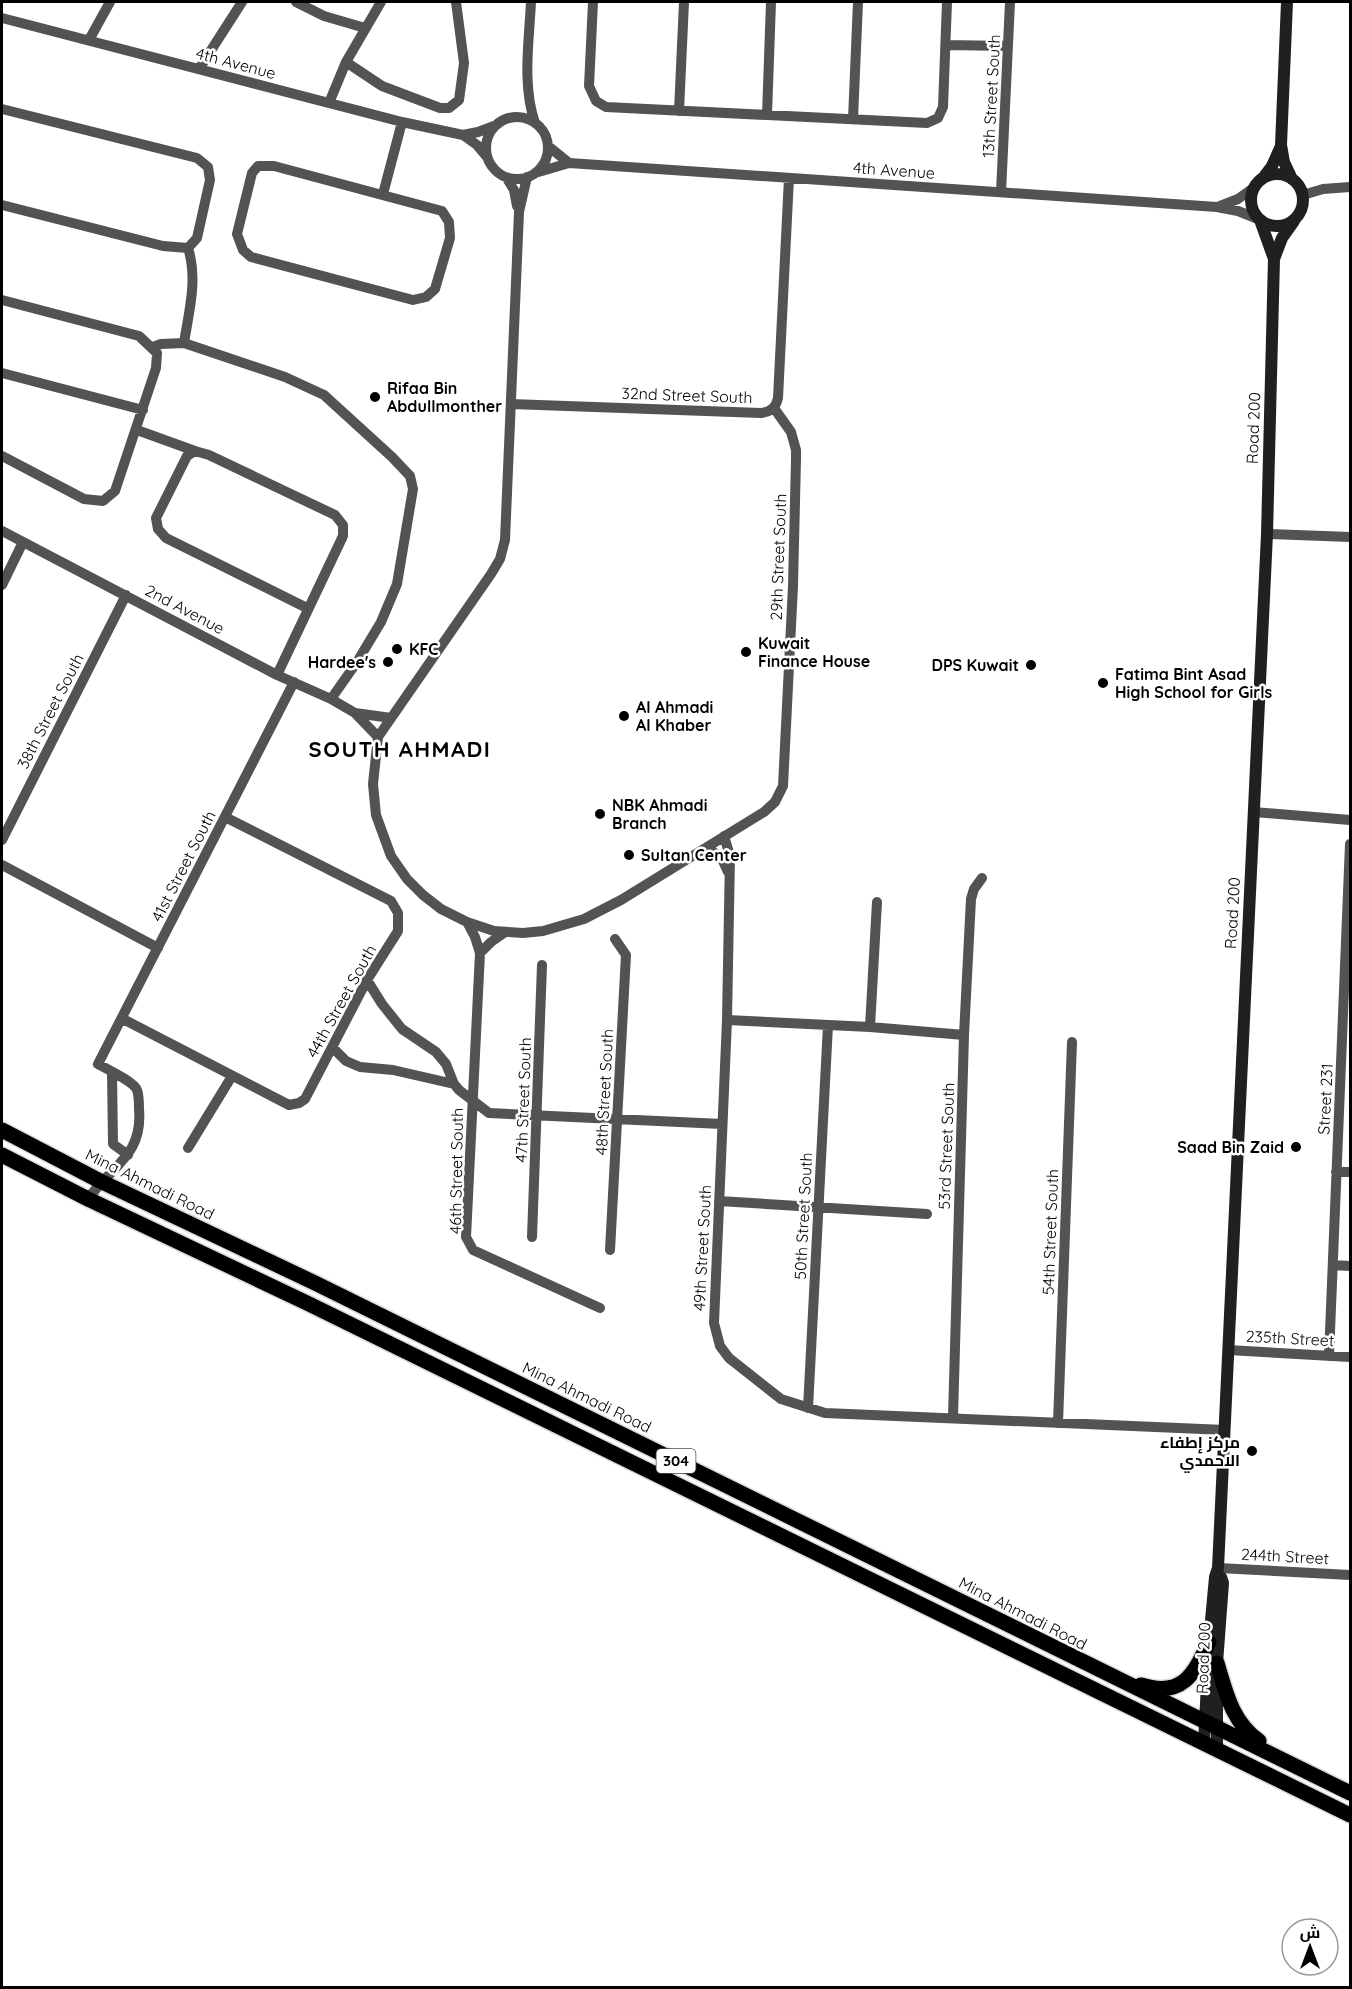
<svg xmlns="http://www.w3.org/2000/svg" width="1352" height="1989" font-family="Quicksand,Cairo,sans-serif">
  <rect width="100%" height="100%" fill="#fff"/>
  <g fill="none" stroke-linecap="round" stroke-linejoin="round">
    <defs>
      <path id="primary" d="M2,1130L100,1181L315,1283L1350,1793
        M2,1155L88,1199L307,1303L1350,1815
        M1217,1663C1226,1693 1232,1722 1259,1741
        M1141,1685C1183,1698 1194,1674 1209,1642"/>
    </defs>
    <use href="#primary" stroke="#dbdbdb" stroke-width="18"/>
    <path stroke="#535353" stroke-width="10" d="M296,2L324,16L365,28
      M531,2C529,42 522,85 535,123
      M593,2L589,86L596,101L606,107L927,123L938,118L943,107L947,2
      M2,18L402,122L463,135L477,145L487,157
      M89,40L110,2
      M946,45L1008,46
      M346,62L382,86L440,108H449L459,100L464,63L456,2
      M199,69L242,2
      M329,103L346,62L381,2
      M2,109L197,158L208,167L210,180L197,238L188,248L163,246L2,205
      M679,111L684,2
      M767,115L771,2
      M486 148a31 31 0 1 1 62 0a31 31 0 1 1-62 0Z
      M853,119L858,2
      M463,135L478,132L494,126
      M548,146L569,163
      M258,166H274L442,211L449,222L450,238L435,289L426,297L413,300L251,257L243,250L237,234L252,173Z
      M535,173L569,163L1217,207L1238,211L1258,219
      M506,177L514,190L517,206
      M527,177L519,212L505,540L500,559L491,574L378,737L373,784L376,815L391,856L407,879L423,895L441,909L467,922L494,931L523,933L543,931L584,919L621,900L764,812L775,802L783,786L793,586L796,459V450L791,432L774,408
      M1001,192L1010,2
      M383,194L402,122
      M1303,195L1323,189L1350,187
      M1220,206L1238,199L1256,186
      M2,300L139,336L157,353L156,368L115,491L103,501L84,499L2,456
      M184,343C189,311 198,279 188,248
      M153,347L161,344L184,343L285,377L324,395L392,457L410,476L413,489L397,584L381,622L357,662L331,699
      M2,373L143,410
      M511,404L761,413C771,412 776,407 778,398L789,178
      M137,430L195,451
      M2,531L277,675L331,699L355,713L378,737
      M1267,534L1350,537
      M2,585L23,542
      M277,675L343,536V525L335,515L209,455L195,451L187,456L156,518L158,529L166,538L307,608
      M355,713L391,718
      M1254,812L1350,820
      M724,836L730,856L727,1020L714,1323L720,1346L729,1358L781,1399L825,1413L1225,1430
      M2,840L126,595
      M707,847L722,859L728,872
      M2,865L158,948
      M467,922L475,937L480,953L466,1237L473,1250L600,1308
      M480,953L491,942L504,933
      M367,980L382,1004L402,1029L436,1052L446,1064L454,1084L459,1090L489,1113L722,1124
      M123,1019L289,1105L299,1103L305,1099L367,980L398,931V913L391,901L225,817
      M727,1020L870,1027L964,1035
      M870,1027L877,902
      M332,1047L346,1061L360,1067L393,1070L454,1084
      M112,1072L113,1144L128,1155
      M188,1148L232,1076
      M1336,1172H1350
      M88,1199C112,1165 143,1156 139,1109C139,1104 139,1095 137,1090C133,1081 108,1070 98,1064L294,682
      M719,1201L927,1214
      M532,1237L542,965
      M610,1250L626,955L615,939
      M1333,1265L1350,1266
      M1228,1350L1350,1357
      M1329,1356L1350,844
      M808,1408L828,1025
      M953,1417L964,1035L971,899L974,889L982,878
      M1058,1423L1072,1042
      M1218,1568L1350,1575"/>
    <path stroke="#202020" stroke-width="12" d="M1287,2L1281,145L1284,162L1292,179
      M1251 200a26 26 0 1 1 52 0a26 26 0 1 1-52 0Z
      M1263,178L1272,166L1281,146
      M1274,259L1282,238L1294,221
      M1204,1744L1209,1642L1215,1577L1218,1568L1267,534L1274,259L1260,220
      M1217,1749V1663L1223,1583L1221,1577"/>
    <use href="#primary" stroke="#000" stroke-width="15"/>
  </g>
  <g fill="#000" stroke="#fff" stroke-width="2">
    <circle cx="375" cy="397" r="6"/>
    <circle cx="397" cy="649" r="6"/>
    <circle cx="746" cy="652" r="6"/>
    <circle cx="388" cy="662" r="6"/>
    <circle cx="1031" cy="665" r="6"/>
    <circle cx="1103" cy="683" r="6"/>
    <circle cx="624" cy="716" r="6"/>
    <circle cx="600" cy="814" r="6"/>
    <circle cx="629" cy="855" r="6"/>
    <circle cx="1296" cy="1147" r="6"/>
    <circle cx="1252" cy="1451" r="6"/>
  </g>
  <g text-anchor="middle" stroke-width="5" stroke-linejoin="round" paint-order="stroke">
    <rect fill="#fff" stroke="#4c4c4c" stroke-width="1.5" x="656.5" y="1449" width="39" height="24" rx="4.5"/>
    <g font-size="15" font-weight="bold" fill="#000">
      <text x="676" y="1466">304</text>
    </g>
    <g font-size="16" fill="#000" stroke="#fff">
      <text transform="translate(236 63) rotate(15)" y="6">4th Avenue</text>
      <text transform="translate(991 96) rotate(-87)" y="6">13th Street South</text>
      <text transform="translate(894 170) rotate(4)" y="6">4th Avenue</text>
      <text transform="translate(687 395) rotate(2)" y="6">32nd Street South</text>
      <text transform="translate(1253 428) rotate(-88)" y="6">Road 200</text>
      <text transform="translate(778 557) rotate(-88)" y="6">29th Street South</text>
      <text transform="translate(185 609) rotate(28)" y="6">2nd Avenue</text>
      <text transform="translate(50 711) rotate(-63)" y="6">38th Street South</text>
      <text transform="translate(183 866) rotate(-63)" y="6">41st Street South</text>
      <text transform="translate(1232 913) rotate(-87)" y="6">Road 200</text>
      <text transform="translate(341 1001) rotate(-61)" y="6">44th Street South</text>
      <text transform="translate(604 1092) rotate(-87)" y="6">48th Street South</text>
      <text transform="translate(1325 1099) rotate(-87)" y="6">Street 231</text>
      <text transform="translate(523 1100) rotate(-88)" y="6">47th Street South</text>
      <text transform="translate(946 1146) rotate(-88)" y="6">53rd Street South</text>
      <text transform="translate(456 1171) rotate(-89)" y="6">46th Street South</text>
      <text transform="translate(150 1184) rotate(26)" y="6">Mina Ahmadi Road</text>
      <text transform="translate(803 1216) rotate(-87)" y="6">50th Street South</text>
      <text transform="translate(1050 1232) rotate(-88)" y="6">54th Street South</text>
      <text transform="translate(702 1248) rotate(-87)" y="6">49th Street South</text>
      <text transform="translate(1290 1338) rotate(3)" y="6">235th Street</text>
      <text transform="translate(587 1397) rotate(26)" y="6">Mina Ahmadi Road</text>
      <text transform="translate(1285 1556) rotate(3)" y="6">244th Street</text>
      <text transform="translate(1023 1613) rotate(27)" y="6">Mina Ahmadi Road</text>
      <text transform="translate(1203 1658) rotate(-88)" y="6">Road 200</text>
    </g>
    <g font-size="16" font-weight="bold" fill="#000" stroke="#fff" text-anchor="start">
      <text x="387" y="394">Rifaa Bin<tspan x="387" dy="18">Abdullmonther</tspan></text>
      <text x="758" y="649">Kuwait<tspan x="758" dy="18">Finance House</tspan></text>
      <text x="409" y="655">KFC</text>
      <text x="376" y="668" text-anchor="end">Hardee's</text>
      <text x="1019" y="671" text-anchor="end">DPS Kuwait</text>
      <text x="1115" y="680">Fatima Bint Asad<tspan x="1115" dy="18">High School for Girls</tspan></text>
      <text x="636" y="713">Al Ahmadi<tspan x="636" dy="18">Al Khaber</tspan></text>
      <text x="612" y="811">NBK Ahmadi<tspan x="612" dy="18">Branch</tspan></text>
      <text x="641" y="861">Sultan Center</text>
      <text x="1284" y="1153" text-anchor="end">Saad Bin Zaid</text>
      <text x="1240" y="1448" text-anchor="end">مركز إطفاء<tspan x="1240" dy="18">الاحمدي</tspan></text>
    </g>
    <g font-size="22" font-weight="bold" letter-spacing="1.5" fill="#000" stroke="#fff">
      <text x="400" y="757">SOUTH AHMADI</text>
    </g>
  </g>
  <rect width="1352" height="1989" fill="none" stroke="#000000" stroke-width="6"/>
  <g transform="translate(1310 1947)"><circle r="28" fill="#ffffff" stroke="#999999" stroke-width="1.5"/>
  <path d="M0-4.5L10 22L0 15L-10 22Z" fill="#000000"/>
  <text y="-9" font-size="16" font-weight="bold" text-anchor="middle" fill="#000000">ش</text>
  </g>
</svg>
